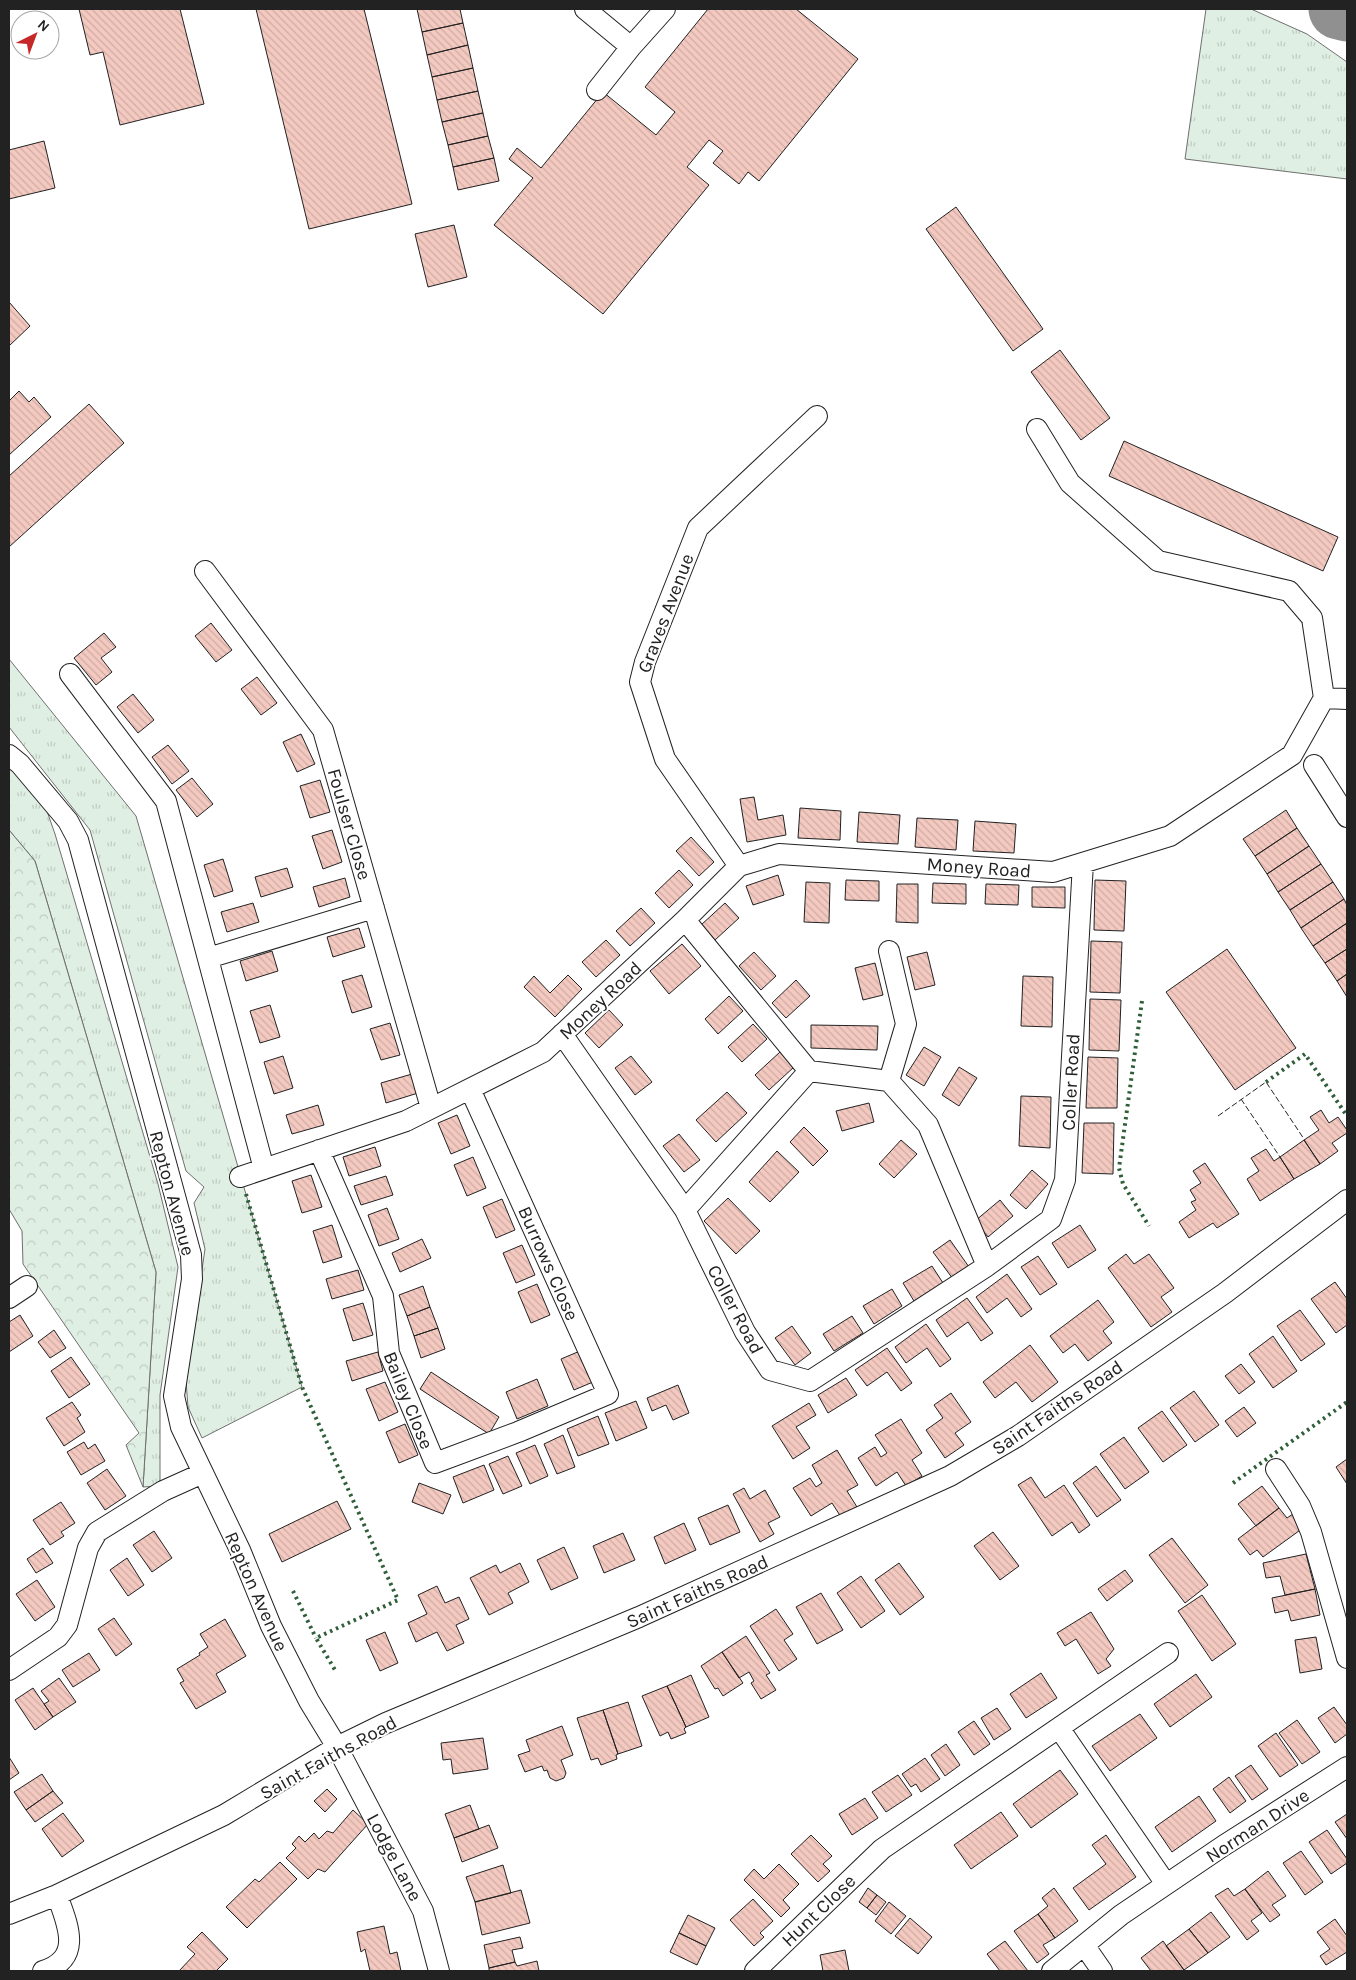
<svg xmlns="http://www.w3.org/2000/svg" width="1356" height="1980" font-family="Karla,sans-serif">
  <defs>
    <pattern id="grass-tufts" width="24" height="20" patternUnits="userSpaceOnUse" patternTransform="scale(1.25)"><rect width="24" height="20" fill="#e0efe3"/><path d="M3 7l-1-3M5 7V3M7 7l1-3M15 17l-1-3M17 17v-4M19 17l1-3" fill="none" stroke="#c0cdc2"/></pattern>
    <pattern id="park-crowns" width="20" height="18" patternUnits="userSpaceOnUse" patternTransform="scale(1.25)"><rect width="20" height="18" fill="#e0efe3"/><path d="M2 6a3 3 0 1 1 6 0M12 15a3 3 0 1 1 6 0" fill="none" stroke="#c0cdc2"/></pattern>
    <pattern id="building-back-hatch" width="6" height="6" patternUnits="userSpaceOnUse" patternTransform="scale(1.25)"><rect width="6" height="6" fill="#f3c9c0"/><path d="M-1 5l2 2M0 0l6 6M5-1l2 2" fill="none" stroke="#d0aca5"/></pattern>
  </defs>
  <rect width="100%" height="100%" fill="#fff"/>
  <path fill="url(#grass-tufts)" stroke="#6f6f6f" d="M1206,9H1251L1307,34L1347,62V179L1185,159Z
    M9,659L136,816L302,1387L202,1438L188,1407L186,1381L205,1249L194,1203L204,1187L186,1171L90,830L9,727Z
    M9,762L41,794L55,834L158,1184L178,1267L160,1395V1486L143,1487L156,1272L35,861L9,830Z"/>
  <path fill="url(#park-crowns)" stroke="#6f6f6f" d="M9,830L35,861L156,1272L143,1487L126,1445L139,1433L23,1264L22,1231L9,1209Z"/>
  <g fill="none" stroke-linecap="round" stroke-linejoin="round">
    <path stroke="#909090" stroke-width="61" d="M1339,9L1347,11"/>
  </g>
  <path fill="url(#building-back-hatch)" stroke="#222" d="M79,9H180L204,104L120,125L103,52L90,55Z
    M256,9H364L412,204L309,229Z
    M417,9H460L463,23L422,32Z
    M708,9H796L858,59L759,181L748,172L739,184L713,163L723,151L709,140L687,167L709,185L603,314L494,225L533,178L509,159L517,148L541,168L603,92L656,135L675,112L645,87Z
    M463,23L468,45L427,55L422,32Z
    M468,45L473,68L432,77L427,55Z
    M473,68L478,91L437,100L432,77Z
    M478,91L483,113L442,122L437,100Z
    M483,113L488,136L448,145L442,122Z
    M488,136L494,158L453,167L448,145Z
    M44,141L55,188L9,199V150Z
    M494,158L499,181L458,190L453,167Z
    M956,207L1043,329L1013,351L926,229Z
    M454,225L467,277L428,287L415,234Z
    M9,302L30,326L9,346Z
    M1060,350L1110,418L1081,440L1031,372Z
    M19,391L29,402L34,397L51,417L9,455V401Z
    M89,404L124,443L9,547V476Z
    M1124,441L1338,537L1323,571L1109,476Z
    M211,623L232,650L216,662L195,636Z
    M104,633L116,647L101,658L112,672L96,685L74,658Z
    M257,677L277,703L261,715L241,689Z
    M133,694L154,720L138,733L117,707Z
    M301,734L315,764L297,772L283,742Z
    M168,745L189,771L172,784L152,757Z
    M192,778L213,804L197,817L176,790Z
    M320,780L330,812L310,818L300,786Z
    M754,797L758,820L783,815L786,835L747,842L740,799Z
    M800,808L841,811L840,840L798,838Z
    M1286,810L1297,828L1255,856L1243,839Z
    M859,812L900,815L898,844L857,842Z
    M917,818L958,820L956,850L915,847Z
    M975,821L1016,824L1014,853L973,851Z
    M1297,828L1309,846L1267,874L1255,856Z
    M332,830L342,862L323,869L312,836Z
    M691,837L714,862L699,876L676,851Z
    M1309,846L1321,864L1278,892L1267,874Z
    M223,859L233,891L214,897L204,865Z
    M1321,864L1333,882L1290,910L1278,892Z
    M287,868L293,887L261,897L255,877Z
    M679,870L693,885L669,908L655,893Z
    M778,875L784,895L753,905L746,886Z
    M345,878L350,897L319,907L313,887Z
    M846,880L879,881V901L845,900Z
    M1095,880L1126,881L1124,931L1094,930Z
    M806,882L830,883L829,923L804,922Z
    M1333,882L1344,899L1301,928L1290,910Z
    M933,883L966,884V904L932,903Z
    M897,884H918V923L896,922Z
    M986,884L1019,885L1018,905L985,904Z
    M1032,887H1065V908L1032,907Z
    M1344,899L1347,905V923L1313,946L1301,928Z
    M253,903L259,922L227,932L221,912Z
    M725,903L739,918L715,940L701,925Z
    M641,908L655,923L630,946L616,931Z
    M1347,923V949L1325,963L1313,946Z
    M359,928L365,947L333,957L327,937Z
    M606,940L620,955L596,977L582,962Z
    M1091,941L1122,942L1120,993L1090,992Z
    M682,944L701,966L669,994L650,971Z
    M1227,949L1296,1048L1235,1090L1166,992Z
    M1347,949V974L1337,981L1325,963Z
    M272,951L278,971L246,981L240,961Z
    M754,952L776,976L761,990L739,966Z
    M927,952L935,985L915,990L907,957Z
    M875,963L883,995L863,1000L855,968Z
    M1347,974V997L1337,981Z
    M362,975L372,1007L352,1013L342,981Z
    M568,975L582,989L555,1017L524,987L534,976L550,993Z
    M1023,976L1053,977L1052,1027L1021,1026Z
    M796,980L810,996L786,1018L772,1003Z
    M729,996L743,1011L718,1034L705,1019Z
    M1090,999L1121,1000L1119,1051L1089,1050Z
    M270,1005L280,1037L260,1043L250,1011Z
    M609,1010L623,1025L599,1048L585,1033Z
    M390,1023L400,1055L381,1060L370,1029Z
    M753,1024L767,1039L742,1062L728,1047Z
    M811,1025L878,1026L877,1050L811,1048Z
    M924,1047L941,1057L924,1086L906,1075Z
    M780,1052L794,1067L769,1090L755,1075Z
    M283,1056L293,1088L274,1094L264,1062Z
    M631,1056L652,1082L635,1095L615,1068Z
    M1088,1057L1118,1058L1117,1108H1086Z
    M959,1067L977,1078L959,1106L942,1095Z
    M412,1074L418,1093L386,1103L381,1083Z
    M727,1092L747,1113L716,1142L696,1120Z
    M1021,1096L1051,1097L1050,1148L1019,1146Z
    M869,1103L874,1122L842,1131L836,1111Z
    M318,1105L324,1125L292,1134L286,1115Z
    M1321,1110L1329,1123L1338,1117L1347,1130V1133L1332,1143L1338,1151L1320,1164L1304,1140L1319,1130L1310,1117Z
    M457,1115L470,1146L451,1154L438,1123Z
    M1084,1123H1114L1113,1174L1082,1173Z
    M804,1127L828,1151L813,1166L790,1142Z
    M679,1134L700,1160L684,1172L663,1146Z
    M901,1140L917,1154L894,1178L879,1164Z
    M1304,1140L1320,1164L1294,1179L1280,1157Z
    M375,1147L381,1166L349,1176L343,1157Z
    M1266,1149L1274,1161L1280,1157L1294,1179L1260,1201L1247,1179L1259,1171L1251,1158Z
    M777,1151L799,1172L770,1202L749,1182Z
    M473,1157L486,1188L467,1196L454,1165Z
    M1205,1163L1239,1214L1217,1228L1213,1223L1189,1238L1179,1222L1196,1210L1191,1202L1196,1200L1190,1190L1201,1183L1193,1171Z
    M1032,1170L1048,1184L1026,1209L1010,1195Z
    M311,1175L322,1207L302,1213L292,1181Z
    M386,1176L393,1195L361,1205L354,1186Z
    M728,1198L760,1231L736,1254L704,1221Z
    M502,1199L515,1230L496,1238L483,1207Z
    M1000,1200L1013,1216L988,1237L975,1221Z
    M387,1208L399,1239L379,1246L368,1215Z
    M332,1225L342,1257L323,1263L313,1231Z
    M1080,1225L1096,1250L1068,1268L1052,1243Z
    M422,1239L431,1258L400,1272L392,1253Z
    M950,1240L969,1267L953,1279L933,1252Z
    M522,1245L535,1275L516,1283L503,1253Z
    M1126,1254L1134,1264L1149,1254L1174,1288L1161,1297L1172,1312L1151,1327L1108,1268Z
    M1038,1256L1057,1284L1040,1295L1021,1267Z
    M932,1266L943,1283L914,1301L903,1283Z
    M358,1270L364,1290L332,1299L326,1279Z
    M1007,1274L1032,1309L1021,1317L1007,1298L987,1313L976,1297Z
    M1335,1282L1347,1299V1325L1336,1333L1311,1299Z
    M537,1284L550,1315L531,1323L518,1292Z
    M423,1286L430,1307L407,1316L399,1295Z
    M892,1289L902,1306L874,1324L863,1306Z
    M967,1298L993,1333L981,1341L968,1322L947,1337L936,1320Z
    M1098,1300L1114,1322L1103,1331L1112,1343L1088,1361L1075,1344L1063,1353L1050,1336Z
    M363,1303L373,1335L353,1341L343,1309Z
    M430,1307L438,1328L414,1336L407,1316Z
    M1300,1310L1325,1344L1301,1361L1277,1326Z
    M20,1315L33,1336L9,1352V1322Z
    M852,1316L863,1333L834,1351L823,1334Z
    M926,1324L951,1359L940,1367L927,1348L906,1363L895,1347Z
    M792,1326L811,1353L795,1365L775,1338Z
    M438,1328L445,1349L421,1358L414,1336Z
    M54,1330L66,1348L50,1358L38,1342Z
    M1273,1336L1297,1371L1273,1388L1249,1354Z
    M1030,1345L1058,1382L1032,1402L1016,1382L995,1398L983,1382Z
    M887,1348L912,1383L901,1391L887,1372L867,1386L855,1370Z
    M580,1351L593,1382L574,1390L561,1359Z
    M378,1352L383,1371L352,1381L346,1361Z
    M71,1357L90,1384L69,1398L51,1371Z
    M1241,1364L1255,1382L1239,1394L1225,1376Z
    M431,1372L499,1417L489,1434L420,1389Z
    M846,1378L857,1395L828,1413L818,1395Z
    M537,1379L548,1406L517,1419L506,1392Z
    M385,1382L398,1412L379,1421L366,1389Z
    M678,1385L689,1413L673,1420L666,1405L652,1411L647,1398Z
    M1194,1391L1219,1425L1195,1442L1170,1408Z
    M951,1393L971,1422L955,1433L964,1445L945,1458L926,1430L943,1418L934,1405Z
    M636,1401L647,1428L616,1441L605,1413Z
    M72,1402L81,1415L77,1418L85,1432L64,1446L46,1418Z
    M809,1403L816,1415L796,1427L810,1448L793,1459L772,1426Z
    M1244,1407L1256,1423L1237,1437L1225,1421Z
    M1162,1411L1187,1445L1163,1462L1138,1428Z
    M598,1416L609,1444L578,1456L567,1429Z
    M901,1419L922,1453L912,1460L922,1476L906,1486L897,1472L876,1486L858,1458L875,1447L881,1457L887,1453L875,1435Z
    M405,1424L418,1455L399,1463L386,1432Z
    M563,1435L575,1467L557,1474L544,1444Z
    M1124,1437L1149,1472L1125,1489L1100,1454Z
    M84,1442L88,1449L95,1444L105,1461L81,1475L67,1452Z
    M535,1445L548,1476L530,1484L516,1453Z
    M837,1450L858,1485L847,1491L857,1507L841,1517L832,1503L811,1516L793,1488L810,1478L816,1487L822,1483L812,1465Z
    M508,1456L522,1486L503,1494L489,1464Z
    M1347,1459V1484L1336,1467Z
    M484,1465L494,1490L463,1503L453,1477Z
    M1096,1466L1121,1500L1097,1517L1073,1483Z
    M107,1469L126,1496L105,1510L87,1483Z
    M1031,1477L1045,1498L1064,1485L1090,1525L1079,1533L1072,1522L1052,1536L1018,1485Z
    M419,1483L451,1495L443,1514L412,1502Z
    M1262,1486L1279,1508L1256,1526L1238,1504Z
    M744,1488L750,1499L765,1490L780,1517L768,1523L774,1534L760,1542L733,1494Z
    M337,1501L351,1529L282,1562L269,1534Z
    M61,1502L75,1523L61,1532L64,1536L50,1545L33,1520Z
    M728,1505L740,1532L710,1545L698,1518Z
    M1279,1508L1287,1518L1293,1514L1303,1528L1263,1557L1257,1550L1250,1555L1238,1539Z
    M684,1523L696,1550L665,1564L654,1537Z
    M154,1531L172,1558L152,1572L133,1545Z
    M993,1532L1019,1566L1000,1580L974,1546Z
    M623,1533L635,1560L604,1573L593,1546Z
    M1172,1538L1208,1585L1185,1603L1149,1555Z
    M564,1547L578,1578L551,1590L537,1560Z
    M43,1548L53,1563L36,1573L27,1559Z
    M1306,1554L1315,1589L1285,1595L1280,1576L1266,1578L1263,1563Z
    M127,1558L144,1585L128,1596L110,1570Z
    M520,1563L529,1582L508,1593L513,1603L489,1615L470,1578L496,1565L500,1573Z
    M899,1563L924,1597L900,1615L875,1580Z
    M1125,1570L1133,1581L1107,1601L1098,1589Z
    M861,1576L885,1611L861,1628L837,1593Z
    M37,1580L55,1607L35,1621L16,1594Z
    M437,1586L445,1603L459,1597L469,1619L456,1625L464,1643L447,1651L437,1632L416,1642L408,1623L427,1614L418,1595Z
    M1315,1589L1320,1615L1291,1621L1288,1610L1275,1613L1272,1598Z
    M821,1593L843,1630L817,1644L796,1607Z
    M1202,1595L1236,1644L1212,1661L1178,1611Z
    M776,1609L793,1634L784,1640L797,1659L779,1671L750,1626Z
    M1091,1612L1114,1649L1106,1659L1111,1666L1098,1674L1076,1639L1065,1646L1057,1633Z
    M114,1618L132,1644L116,1656L98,1629Z
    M225,1619L246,1656L216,1674L226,1692L196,1709L180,1683L184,1681L177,1669L200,1655L199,1653L208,1647L200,1634Z
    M385,1632L398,1663L380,1671L366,1640Z
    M746,1636L770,1673L766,1675L776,1690L761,1699L751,1683L754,1681L749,1672L739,1678L722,1652Z
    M1316,1637L1322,1669L1300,1673L1295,1640Z
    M722,1652L743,1683L723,1696L718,1688L715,1689L701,1666Z
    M89,1653L100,1670L73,1687L62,1670Z
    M1041,1673L1057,1698L1026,1718L1010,1694Z
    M1196,1674L1212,1697L1170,1727L1154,1704Z
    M691,1675L709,1717L686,1727L667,1686Z
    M59,1678L76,1702L53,1717L44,1704L49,1701L41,1691Z
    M667,1686L686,1727L684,1729L686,1733L671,1739L668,1732L660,1736L642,1696Z
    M33,1688L53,1717L35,1730L15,1700Z
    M628,1702L642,1746L618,1754L603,1710Z
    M1334,1707L1347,1725V1734L1335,1743L1318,1718Z
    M997,1708L1011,1729L994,1740L981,1718Z
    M603,1710L618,1754L616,1755L617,1759L601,1765L598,1758L591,1760L577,1718Z
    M1140,1714L1157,1738L1110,1771L1092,1746Z
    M1297,1720L1320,1752L1302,1764L1279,1733Z
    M974,1721L990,1744L974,1755L958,1732Z
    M562,1726L573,1755L561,1760L566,1773L564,1778L556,1781L550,1778L547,1770L544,1771L542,1766L525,1772L518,1755L530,1751L526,1740Z
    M1276,1733L1298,1765L1280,1777L1258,1746Z
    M483,1738L488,1769L453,1774L451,1759L443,1760L441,1743Z
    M946,1744L960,1765L945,1776L931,1755Z
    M9,1757L19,1773L9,1780Z
    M925,1758L940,1779L921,1792L916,1784L911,1787L902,1774Z
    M1251,1765L1268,1789L1252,1800L1235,1776Z
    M1060,1770L1078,1794L1031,1828L1013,1804Z
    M42,1774L53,1791L26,1810L14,1792Z
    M898,1775L912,1795L886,1812L872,1792Z
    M1229,1777L1246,1801L1230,1813L1213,1789Z
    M327,1789L337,1799L325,1812L314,1801Z
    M53,1791L63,1803L35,1822L26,1810Z
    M1199,1796L1216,1821L1172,1852L1155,1827Z
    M865,1798L878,1818L852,1835L839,1814Z
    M470,1805L479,1829L454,1838L445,1814Z
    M353,1810L368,1824L325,1872L318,1869L308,1879L286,1858L296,1848L292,1844L299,1836L305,1842L314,1833L319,1839L327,1831L333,1833Z
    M1001,1812L1018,1836L971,1869L954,1845Z
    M63,1813L84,1841L62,1857L42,1829Z
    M1347,1814V1839L1335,1822Z
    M489,1825L498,1848L462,1862L454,1838Z
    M1327,1830L1347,1859V1863L1331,1874L1309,1842Z
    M811,1835L832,1856L823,1864L830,1871L818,1882L791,1854Z
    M1106,1835L1136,1877L1089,1910L1073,1888L1106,1864L1092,1845Z
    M1301,1851L1323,1882L1305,1895L1283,1863Z
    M280,1862L297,1879L247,1928L226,1907L255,1879L259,1882Z
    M779,1864L799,1884L783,1900L790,1908L781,1917L744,1880L754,1869L764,1879Z
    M503,1865L511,1893L475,1902L466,1877Z
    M1268,1871L1286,1896L1272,1905L1280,1915L1270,1922L1245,1889Z
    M868,1888L877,1895L867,1908L859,1902Z
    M1054,1888L1078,1921L1055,1938L1038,1914L1048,1906L1042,1898Z
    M1228,1888L1234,1896L1245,1889L1262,1913L1251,1921L1259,1931L1247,1940L1215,1896Z
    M521,1890L530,1923L482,1935L475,1902Z
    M877,1895L886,1902L876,1915L867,1908Z
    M753,1899L773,1921L760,1933L764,1937L754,1946L730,1920Z
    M889,1902L906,1916L891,1934L875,1921Z
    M1211,1912L1230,1937L1208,1953L1189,1929Z
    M1038,1914L1055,1938L1043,1945L1049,1954L1037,1963L1014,1931Z
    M688,1915L715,1928L706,1946L679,1933Z
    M910,1918L932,1937L918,1954L895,1936Z
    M1335,1919L1347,1936V1952L1326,1965L1320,1956L1330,1949L1317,1932Z
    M384,1926L390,1954L397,1952L401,1971H370L365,1949L361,1952L357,1932Z
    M1189,1929L1208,1953L1184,1970L1166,1946Z
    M202,1932L228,1959L216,1971H179L195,1954L187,1947Z
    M679,1933L706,1946L697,1965L670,1952Z
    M520,1937L523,1948L512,1950L515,1962L489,1968L484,1945Z
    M1005,1941L1028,1971H1000L987,1954Z
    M1163,1941L1184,1970L1183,1971H1151L1141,1958Z
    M845,1950L849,1971H823L820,1955Z
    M537,1961L539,1971H489V1968L515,1962L517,1966Z"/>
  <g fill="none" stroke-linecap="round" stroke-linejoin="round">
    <defs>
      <path id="street" d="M585,9L631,47L665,9
        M597,90L631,47
        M205,571L323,730L431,1108
        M70,674L166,801L264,1169
        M1324,698L1347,699
        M9,755L20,764L68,821L78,840L191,1255L192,1279L174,1396L181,1427L240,1550L271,1626L309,1701L337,1747L423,1911L439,1971
        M1314,765L1347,817
        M739,866L665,759L640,682L645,662L698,528L817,416
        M685,920L809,1071
        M889,951L906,1024L889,1081
        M208,958L374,908
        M562,1034L685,1210L745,1332L770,1370L810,1381L987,1266L1051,1219L1065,1180L1083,863
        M319,1150L383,1296L389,1353L435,1463L518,1432L608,1394L470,1089
        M240,1177L406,1121L543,1052L685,920L739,866L779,854L1053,872L1170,836L1292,755L1324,698L1312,618L1289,591L1158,561L1070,483L1037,429
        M685,1210L809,1071L889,1081L928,1125L987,1266
        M9,1298L27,1286
        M1276,1469L1300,1506L1311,1532L1347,1658
        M9,1670L58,1637L67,1625L88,1548L97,1532L163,1491L203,1473
        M1059,1728L1166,1884
        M9,1914L57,1895L224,1815L337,1747L386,1723L639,1617L950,1476L1018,1436L1225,1293L1347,1200
        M1084,1945L1102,1971
        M43,1971C84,1958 67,1923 57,1895
        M755,1971L882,1849L1168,1653
        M1052,1971L1121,1915L1223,1846L1347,1767"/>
    </defs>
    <use href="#street" stroke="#222" stroke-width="22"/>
    <use href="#street" stroke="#fff" stroke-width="20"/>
    <path stroke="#2f5e38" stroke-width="4" stroke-dasharray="2.5 4" stroke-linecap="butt" d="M1142,1001L1119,1168L1123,1184L1149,1226
      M1266,1082L1305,1054L1347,1116
      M246,1194L302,1387L398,1600L316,1638L335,1670
      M1233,1483L1347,1402
      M293,1591L316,1638"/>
    <path stroke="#222" stroke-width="1" stroke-dasharray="6 2.5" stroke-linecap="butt" d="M1241,1099L1280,1157
      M1218,1116L1266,1082L1304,1139"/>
  </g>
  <g text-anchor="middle" stroke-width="4" stroke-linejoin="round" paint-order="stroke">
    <g font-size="19" fill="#222" stroke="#fff">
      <text transform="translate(665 613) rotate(-69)" y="7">Graves Avenue</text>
      <text transform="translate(350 824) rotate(74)" y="7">Foulser Close</text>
      <text transform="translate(979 867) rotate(4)" y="7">Money Road</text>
      <text transform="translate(600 1000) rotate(-43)" y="7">Money Road</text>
      <text transform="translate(1070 1082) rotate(-87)" y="7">Coller Road</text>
      <text transform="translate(173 1193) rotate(75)" y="7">Repton Avenue</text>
      <text transform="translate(549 1263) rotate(66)" y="7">Burrows Close</text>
      <text transform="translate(736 1309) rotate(62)" y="7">Coller Road</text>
      <text transform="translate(409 1400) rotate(68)" y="7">Bailey Close</text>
      <text transform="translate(1057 1407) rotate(-34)" y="7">Saint Faiths Road</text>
      <text transform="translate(257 1591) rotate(66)" y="7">Repton Avenue</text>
      <text transform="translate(697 1591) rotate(-24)" y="7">Saint Faiths Road</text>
      <text transform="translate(328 1757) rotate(-29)" y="7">Saint Faiths Road</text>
      <text transform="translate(1257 1825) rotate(-33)" y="7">Norman Drive</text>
      <text transform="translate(395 1857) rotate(62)" y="7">Lodge Lane</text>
      <text transform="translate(818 1910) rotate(-44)" y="7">Hunt Close</text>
    </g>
  </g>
  <rect width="1356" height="1980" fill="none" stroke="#222222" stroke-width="20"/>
  <g transform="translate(35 35) rotate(42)"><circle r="24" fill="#ffffff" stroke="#a7a7a7"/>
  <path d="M0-4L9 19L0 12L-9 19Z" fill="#c62828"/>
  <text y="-8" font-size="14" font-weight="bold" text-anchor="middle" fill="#222222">N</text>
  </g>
</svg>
